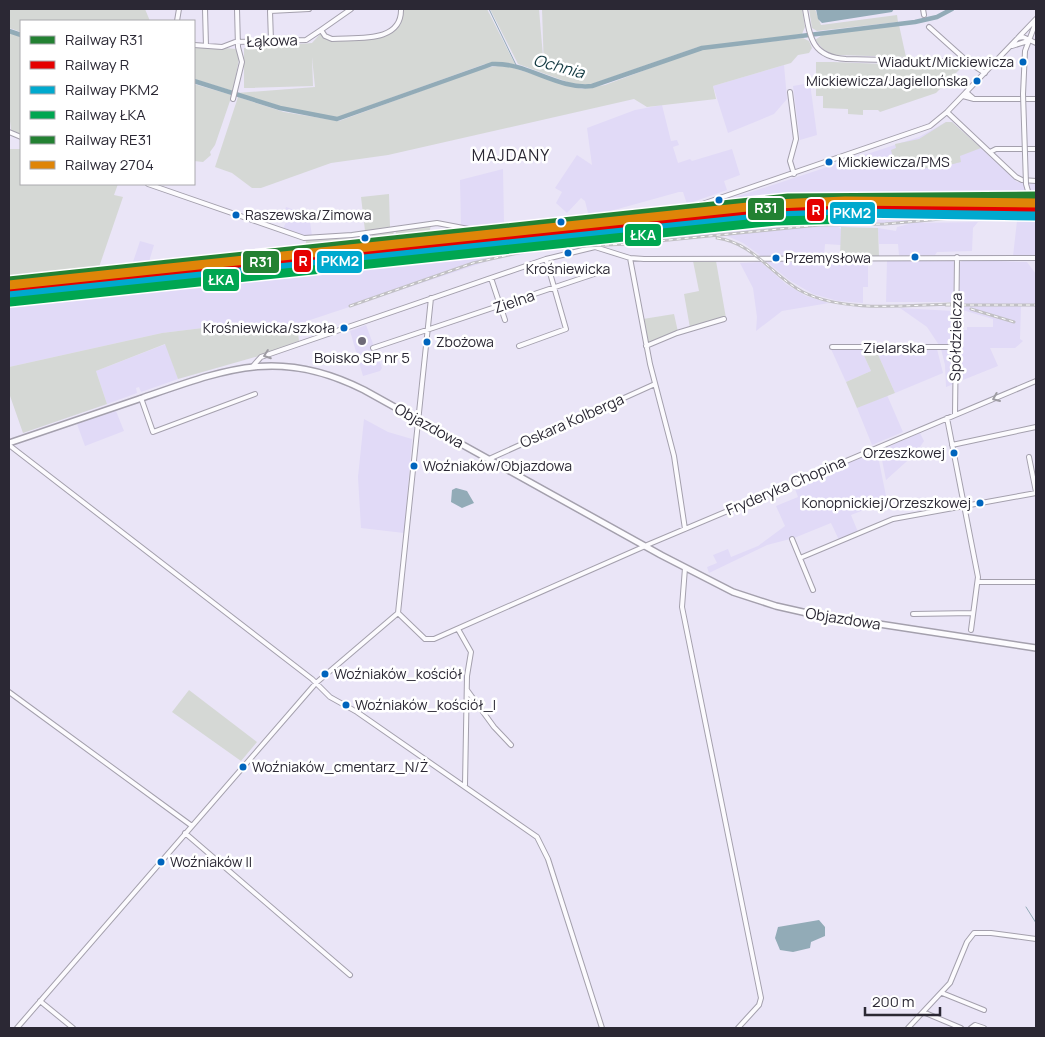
<svg xmlns="http://www.w3.org/2000/svg" width="1045" height="1037" font-family="Manrope,sans-serif">
  <rect width="100%" height="100%" fill="#eae5f7"/>
  <path fill="#e1daf7" d="M784,65L787,99L774,114L728,133L713,86Z
    M810,83L817,135L800,140L793,86Z
    M662,105L671,141L677,140L679,145L673,147L678,163L690,159L692,161L732,149L740,175L724,181L727,190L687,204L683,192H679L589,217L585,201L581,198L567,213L556,203L562,192L555,188L577,155L592,165L587,128L635,110Z
    M946,122H952L1017,182L1036,184V256H1013L1017,221L987,218H961L917,223L978,222L973,228L972,251L937,252L935,255H899L898,244H879L878,228L896,231L897,227L909,224L838,227L841,229V245L825,244L824,256H761L743,243L725,235L623,245L556,248L491,260L292,326L244,334L227,325L162,333L9,367V282L204,261L305,256L471,233H498L526,228L536,230L681,215L919,137Z
    M503,169L504,223L461,226L460,180Z
    M286,207L309,215L312,236L304,237L283,229L289,215L284,213Z
    M140,241L154,245L148,265L133,262Z
    M868,260V287H863V303L838,301L813,294L789,280L767,262Z
    M887,260H954L953,302H886Z
    M965,260L1027,262L1036,274V307L1021,306L1020,339L1023,341L1015,348H990L998,366L958,382L959,330H967V327H993V319L959,309L960,262Z
    M761,262L786,284L806,296L829,303L782,311L756,331L757,317L753,288L740,263Z
    M900,308L953,311L952,345H939L927,327Z
    M366,325L382,368L380,371L363,376L350,331Z
    M166,344L178,379L141,392L139,387L136,388L137,393L107,404L96,371Z
    M831,349H861L871,371L846,382Z
    M937,349L943,373L895,393L876,350Z
    M941,349H954V384L946,387L945,365Z
    M887,395L903,432L872,445L857,408Z
    M116,411L124,431L85,446L77,424Z
    M364,419L388,432L412,439L404,533L361,528L358,477Z
    M920,433L924,441L916,453L886,480L880,450Z
    M877,451L887,501L851,515L858,532L839,540L831,523L794,538L767,545L709,573L707,567L717,563L713,555L728,549L731,557L758,546L785,526L776,506L798,497L794,486Z"/>
  <path fill="#d5d8d5" d="M9,9H145L150,21H21V32L9,28Z
    M403,9H487L515,64H485L335,118L294,110L236,93L315,87L312,57L313,86L244,88V48L312,43L320,34L325,38L381,37L401,24Z
    M490,9H539L544,69L542,9H802L805,27L802,34L698,47L589,85L573,84L518,64Z
    M809,9H815L821,25L897,15L898,22L817,31L812,28Z
    M899,25L906,57L834,55L823,49L815,40L822,35Z
    M9,33L21,37V135L11,131L9,111Z
    M803,38L809,41L812,48L809,53L798,55L791,63L713,86L716,99L647,107L634,99L388,155L331,163L261,188H252L232,173L215,167L238,97L284,112L339,121L484,68L498,66L510,67L582,89L605,85L701,49Z
    M194,45L236,49L239,59L233,91L194,79Z
    M816,62H833L962,67L936,93L880,112L878,110H863V115L848,114V109L823,108V96H816Z
    M194,84L232,95L215,145L210,152L211,155L203,162L194,161Z
    M946,122H952L981,148L960,156L961,162C948,166 904,173 895,166L891,150L896,148L895,144L919,139Z
    M9,149H21V184H118L114,195L123,197L97,273L9,282Z
    M389,194L390,227L365,231L361,197Z
    M431,226L427,239L395,245L396,230Z
    M841,227L878,228L879,256H840Z
    M394,231L392,240L373,242V247L305,256L306,240L352,238L367,241L373,234Z
    M693,261H716L726,318L690,328L684,294L699,291Z
    M674,314L678,332L648,344L643,319Z
    M227,325L244,334L297,325L299,341L259,356L178,379L165,344L96,371L107,404L23,433L9,393V367L162,333Z
    M861,349L876,350L895,393L857,408L846,382L871,371Z
    M189,690L257,742L241,761L172,712Z"/>
  <path fill="#92abb7" d="M816,9H894L892,12L822,23L818,19Z
    M456,488L467,491L474,503L462,508L451,502L452,490Z
    M819,920L825,927V936L811,942L810,948L793,952L780,950L775,938L778,927Z"/>
  <g fill="none" stroke-linecap="round" stroke-linejoin="round">
    <path stroke="#92abb7" stroke-width="1" d="M489,9L517,67
      M1026,907L1036,923"/>
    <path stroke="#92abb7" stroke-width="4.5" d="M9,31L21,35
      M194,81L280,108L337,119L492,64C527,62 557,90 592,86L702,48L915,22L937,17L952,9"/>
    <defs>
      <path id="minor" d="M205,9L206,46
        M805,9C810,38 812,57 846,59L968,62L985,73
        M923,9L924,15
        M270,11L309,9
        M270,11L271,41
        M177,21L179,9
        M929,27L968,62
        M321,30L351,9
        M1018,38L1023,37L1036,43
        M194,45L222,47L235,42L306,40L321,30L325,36L332,39C356,37 402,44 401,9
        M1012,46L1028,41
        M790,92L796,139L790,161L794,174
        M1023,94L1025,51L1036,22
        M963,96L974,99L966,92
        M233,99L242,62L238,47L237,9
        M974,99H1036
        M947,112L1016,177L1022,180L1036,181
        M9,132L21,137
        M990,152L996,149H1036
        M148,184L304,238L352,235L437,223L479,231L679,212L930,126L947,112L1036,19
        M630,258L650,364L674,456L685,529
        M491,278L505,320
        M519,346L566,329L546,259
        M646,346L677,333L724,319
        M832,347H956
        M373,348L600,272
        M253,366L261,357L546,259L595,247L630,258L644,259L1036,258
        M141,398L153,432L255,394
        M955,415L957,257
        M947,418L978,577L971,630
        M9,445L312,679L330,697L357,712L537,837L548,859L602,1028
        M952,445L1036,427
        M1029,457L1036,492
        M489,459L655,384
        M792,539L813,590
        M647,545L1036,381
        M800,558L893,519L1036,493
        M685,568L682,607L761,998L759,1005L738,1028
        M978,582H1036
        M398,613L425,639H434L643,547
        M913,614L973,613
        M458,629L471,652L467,676L465,785
        M467,690L494,727L511,745
        M9,692L192,826
        M185,833L350,975
        M942,993L984,1010
        M40,1001L73,1028
        M923,1012L961,1028
        M17,1028L316,683L398,613L431,298
        M908,1028L950,983L967,942L974,933H991L1036,939
        M971,1028L975,1025L984,1028"/>
      <path id="major" d="M9,443C53,428 97,413 142,398C226,369 279,347 364,390L661,555
        M659,554L733,592L776,606L807,613L1036,648"/>
    </defs>
    <use href="#minor" stroke="#a4a0ad" stroke-width="6"/>
    <use href="#major" stroke="#a4a0ad" stroke-width="8"/>
    <use href="#minor" stroke="#fcfbfe" stroke-width="4"/>
    <use href="#major" stroke="#fcfbfe" stroke-width="5"/>
    <defs>
      <path id="rail" d="M1020,205L1036,206
        M717,238C754,243 772,276 803,292C845,313 906,305 951,304
        M946,305H1036
        M350,306L473,263L540,248L629,244L819,225L885,224L975,216L1036,219
        M971,309L1014,322"/>
    </defs>
    <use href="#rail" stroke="#c1c0c4" stroke-width="3"/>
    <use href="#rail" stroke="#fff" stroke-width="1" stroke-dasharray="4" stroke-linecap="butt"/>
    <defs>
      <path id="minor-bridge" d="M1023,94L1026,184L1036,219"/>
    </defs>
    <use href="#minor-bridge" stroke="#a4a0ad" stroke-width="6" stroke-linecap="butt"/>
    <use href="#minor-bridge" stroke="#fcfbfe" stroke-width="4"/>
    <defs>
      <path id="rail-1" d="M9,289L781,207L1020,205"/>
      <path id="rail-2" d="M9,292L789,210L1036,208"/>
      <path id="rail-3" d="M9,296L776,216L855,213L1035,216"/>
      <path id="rail-4" d="M10,302L776,221L854,219"/>
      <path id="rail-5" d="M9,281L788,198L1036,196"/>
      <path id="rail-6" d="M9,285L775,204L845,201L1036,203"/>
    </defs>
    <use href="#rail-1" stroke="#fff" stroke-width="12"/>
    <use href="#rail-2" stroke="#fff" stroke-width="12"/>
    <use href="#rail-3" stroke="#fff" stroke-width="12"/>
    <use href="#rail-4" stroke="#fff" stroke-width="12"/>
    <use href="#rail-5" stroke="#fff" stroke-width="12"/>
    <use href="#rail-6" stroke="#fff" stroke-width="12"/>
    <use href="#rail-1" stroke="#238132" stroke-width="9"/>
    <use href="#rail-2" stroke="#e50000" stroke-width="9"/>
    <use href="#rail-3" stroke="#00a9ce" stroke-width="9"/>
    <use href="#rail-4" stroke="#00a651" stroke-width="9"/>
    <use href="#rail-5" stroke="#238132" stroke-width="9"/>
    <use href="#rail-6" stroke="#df8508" stroke-width="9"/>
  </g>
  <defs><path id="oneway-chevron" d="M-2-3.5L2.5 0L-2 3.5" fill="none" stroke-width="1.6" stroke-linecap="round" stroke-linejoin="round" transform="scale(1.25)"/></defs>
  <g stroke="#9e9ca3">
    <use href="#oneway-chevron" transform="translate(267 355) rotate(160)"/>
    <use href="#oneway-chevron" transform="translate(996 398) rotate(157)"/>
  </g>
  <g fill="#0065bd" stroke="#fff" stroke-width="2">
    <circle cx="1023" cy="62" r="4.5"/>
    <circle cx="977" cy="81" r="4.5"/>
    <circle cx="829" cy="162" r="4.5"/>
    <circle cx="719" cy="200" r="4.5"/>
    <circle cx="236" cy="215" r="4.5"/>
    <circle cx="561" cy="222" r="4.5"/>
    <circle cx="365" cy="238" r="4.5"/>
    <circle cx="568" cy="253" r="4.5"/>
    <circle cx="915" cy="257" r="4.5"/>
    <circle cx="776" cy="258" r="4.5"/>
    <circle cx="344" cy="328" r="4.5"/>
    <circle cx="427" cy="342" r="4.5"/>
    <circle cx="954" cy="453" r="4.5"/>
    <circle cx="414" cy="466" r="4.5"/>
    <circle cx="980" cy="503" r="4.5"/>
    <circle cx="325" cy="674" r="4.5"/>
    <circle cx="346" cy="705" r="4.5"/>
    <circle cx="243" cy="767" r="4.5"/>
    <circle cx="161" cy="862" r="4.5"/>
  </g>
  <circle fill="#6e6a78" stroke="#fff" stroke-width="2" cx="362" cy="341" r="5"/>
  <g text-anchor="middle" stroke-width="5" stroke-linejoin="round" paint-order="stroke">
    <g font-size="14" fill="#2b2834" stroke="#fff" text-anchor="start">
      <text x="1014" y="67" text-anchor="end">Wiadukt/Mickiewicza</text>
      <text x="968" y="86" text-anchor="end">Mickiewicza/Jagiellońska</text>
      <text x="838" y="167">Mickiewicza/PMS</text>
      <text x="245" y="220">Raszewska/Zimowa</text>
      <text x="785" y="263">Przemysłowa</text>
      <text x="568" y="274" text-anchor="middle">Krośniewicka</text>
      <text x="335" y="333" text-anchor="end">Krośniewicka/szkoła</text>
      <text x="436" y="347">Zbożowa</text>
      <text x="945" y="458" text-anchor="end">Orzeszkowej</text>
      <text x="423" y="471">Woźniaków/Objazdowa</text>
      <text x="971" y="508" text-anchor="end">Konopnickiej/Orzeszkowej</text>
      <text x="334" y="679">Woźniaków_kościół</text>
      <text x="355" y="710">Woźniaków_kościół_I</text>
      <text x="252" y="772">Woźniaków_cmentarz_N/Ż</text>
      <text x="170" y="867">Woźniaków II</text>
    </g>
    <g font-size="15" fill="#2b2834" stroke="#fff">
      <text transform="translate(272 41) rotate(-2)" y="5">Łąkowa</text>
      <text transform="translate(514 302) rotate(-19)" y="5">Zielna</text>
      <text transform="translate(956 337) rotate(-89)" y="5">Spółdzielcza</text>
      <text x="894" y="353">Zielarska</text>
      <text transform="translate(572 421) rotate(-24)" y="5">Oskara Kolberga</text>
      <text transform="translate(429 426) rotate(29)" y="5">Objazdowa</text>
      <text transform="translate(786 486) rotate(-23)" y="5">Fryderyka Chopina</text>
      <text transform="translate(843 619) rotate(9)" y="5">Objazdowa</text>
    </g>
    <g font-size="15" fill="#2b2834" stroke="#fff">
      <text x="362" y="363">Boisko SP nr 5</text>
    </g>
    <g font-size="16" font-style="italic" fill="#133a42" stroke="#fff">
      <text transform="translate(559 66) rotate(15)" y="6">Ochnia</text>
    </g>
    <g font-size="16" letter-spacing="1" fill="#2b2834" stroke="#fff">
      <text x="511" y="161">MAJDANY</text>
    </g>
  </g>
  <g stroke="#fff" stroke-width="2">
    <rect x="747" y="197" width="38" height="24" rx="5" fill="#238132"/>
    <rect x="806" y="198" width="19" height="24" rx="5" fill="#e50000"/>
    <rect x="829" y="201" width="47" height="24" rx="5" fill="#00a9ce"/>
    <rect x="624" y="223" width="38" height="24" rx="5" fill="#00a651"/>
    <rect x="293" y="249" width="19" height="24" rx="5" fill="#e50000"/>
    <rect x="316" y="250" width="47" height="24" rx="5" fill="#00a9ce"/>
    <rect x="242" y="250" width="38" height="24" rx="5" fill="#238132"/>
    <rect x="202" y="268" width="38" height="24" rx="5" fill="#00a651"/>
  </g>
  <g font-size="14" text-anchor="middle" font-weight="bold" fill="#fff">
    <text x="766" y="213">R31</text>
    <text x="816" y="215">R</text>
    <text x="852" y="218">PKM2</text>
    <text x="643" y="240">ŁKA</text>
    <text x="303" y="266">R</text>
    <text x="340" y="266">PKM2</text>
    <text x="261" y="267">R31</text>
    <text x="221" y="285">ŁKA</text>
  </g>
  <rect width="1045" height="1037" fill="none" stroke="#2b2834" stroke-width="20"/>
  <rect x="20" y="20" width="175" height="165" fill="#ffffff" stroke="#aaa9ae"/>
  <rect x="30" y="36" width="25" height="8" fill="#238132" stroke="#aaa9ae"/>
  <text x="65" y="45" font-size="15" fill="#2b2834">Railway R31</text>
  <rect x="30" y="61" width="25" height="8" fill="#e50000" stroke="#aaa9ae"/>
  <text x="65" y="70" font-size="15" fill="#2b2834">Railway R</text>
  <rect x="30" y="86" width="25" height="8" fill="#00a9ce" stroke="#aaa9ae"/>
  <text x="65" y="95" font-size="15" fill="#2b2834">Railway PKM2</text>
  <rect x="30" y="111" width="25" height="8" fill="#00a651" stroke="#aaa9ae"/>
  <text x="65" y="120" font-size="15" fill="#2b2834">Railway ŁKA</text>
  <rect x="30" y="136" width="25" height="8" fill="#238132" stroke="#aaa9ae"/>
  <text x="65" y="145" font-size="15" fill="#2b2834">Railway RE31</text>
  <rect x="30" y="161" width="25" height="8" fill="#df8508" stroke="#aaa9ae"/>
  <text x="65" y="170" font-size="15" fill="#2b2834">Railway 2704</text>
  <path d="M865 1007v8h75v-8" fill="none" stroke="#2b2834" stroke-width="2.5"/>
  <text x="872" y="1007" font-size="15" fill="#2b2834" stroke="#ffffff" stroke-width="4" paint-order="stroke">200 m</text>
</svg>
